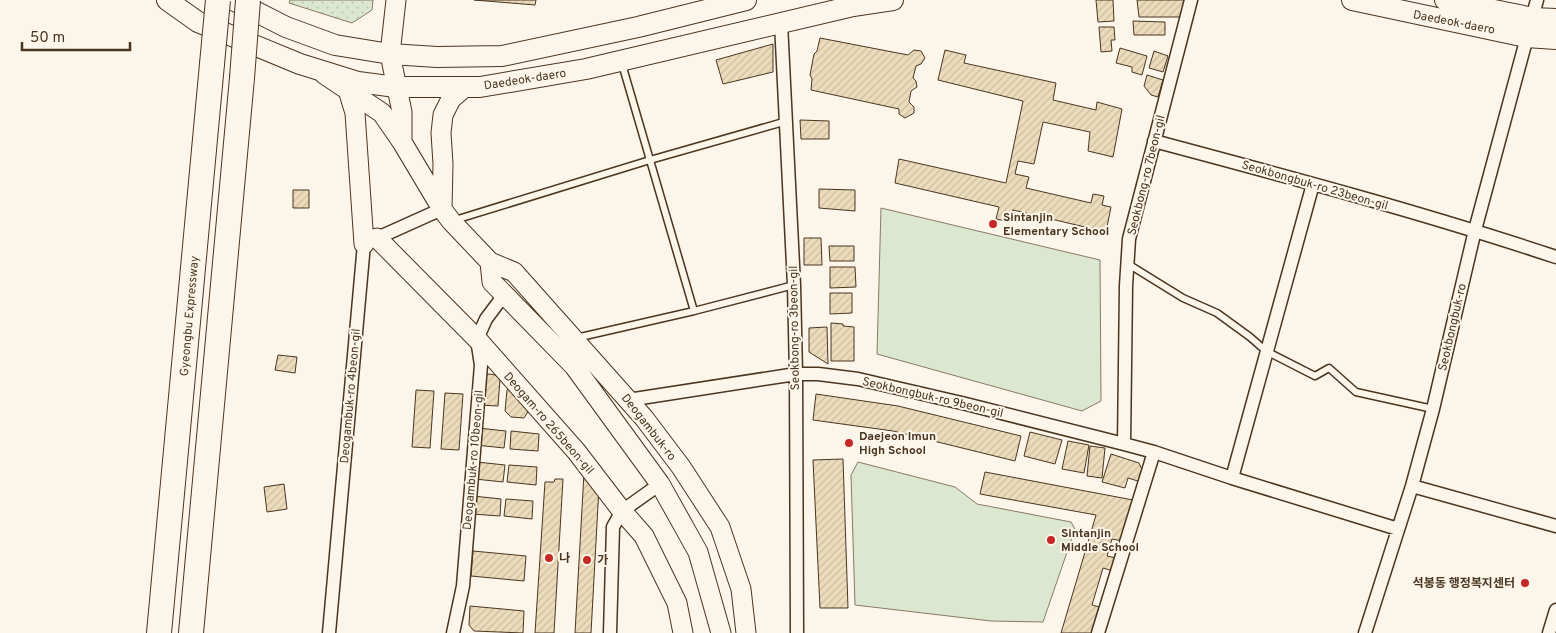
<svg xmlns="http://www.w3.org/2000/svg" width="1556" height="633" font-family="Overpass,'Noto Sans KR',sans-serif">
  <defs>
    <pattern id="park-dots" width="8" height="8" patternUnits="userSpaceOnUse" patternTransform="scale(1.25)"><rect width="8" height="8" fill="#dce7d0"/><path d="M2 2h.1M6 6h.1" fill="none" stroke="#bec7b2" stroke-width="1.8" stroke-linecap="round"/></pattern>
    <pattern id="building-hatch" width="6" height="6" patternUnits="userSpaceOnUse" patternTransform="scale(1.25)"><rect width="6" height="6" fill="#ecdcbc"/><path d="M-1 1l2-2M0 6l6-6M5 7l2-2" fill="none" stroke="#ccbda1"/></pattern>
  </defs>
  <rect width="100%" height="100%" fill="#fbf6e9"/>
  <path fill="url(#park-dots)" stroke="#887966" d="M290,0H373L372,10L352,23L289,3Z"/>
  <path fill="#dce7d0" stroke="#887966" d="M881,208L1100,260L1101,401L1082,411L877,354Z
    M858,462L955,487L977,504L1071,522L1075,529L1043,622L991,621L855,605L851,475Z"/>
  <path fill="url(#building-hatch)" stroke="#4a3520" d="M474,0H536L535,5Z
    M1096,0H1113L1114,21L1098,22Z
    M1137,0H1185L1180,17H1139Z
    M1133,21L1165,22V35H1134Z
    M1099,27H1114L1115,40H1111L1112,51L1101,52Z
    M820,38L908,55L914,50L921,51L925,58L921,64L916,66L913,78L916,81L917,87L911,91L909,102L914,107V113L905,118L899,114V109L811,90L812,79L810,75L814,54L817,51Z
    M773,44V72L723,84L716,60Z
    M1120,48L1147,56L1142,75L1132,72V67L1116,63Z
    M945,50L966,55L964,63L1056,83L1053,100L1096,110L1097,102L1122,109L1113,157L1088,151L1090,132L1043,122L1034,164L1018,161L1015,174L1029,177L1026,188L1091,203L1093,194L1104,196L1102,205L1111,207L1106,232L1013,210L1011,222L996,219L999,207L895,183L899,159L1006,183L1023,101L938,80Z
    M1154,51L1168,56L1163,72L1149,68Z
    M1147,75L1163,80L1158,97L1151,95L1144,86Z
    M800,120L829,121V139H801Z
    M819,189L855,190V211L819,208Z
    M293,190H309V208H293Z
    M804,238H821L822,265H804Z
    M829,246H854V261H830Z
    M830,267H855L856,287L830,288Z
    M830,293H852V313L830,314Z
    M831,323L843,324V326L854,327V361H831Z
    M827,327L828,364L809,352V328Z
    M278,355L297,357L295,373L275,370Z
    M489,374L495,375L500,379L498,406L479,405L484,375Z
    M511,386L531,407L524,418L511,417L505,411L507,390Z
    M416,390L434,391L430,448L412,447Z
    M445,393L463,394L459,450L441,449Z
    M816,394L898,406L1021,436L1015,461L893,431L813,420Z
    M478,428L506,431L504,448L476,445Z
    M511,431L539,434L538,451L510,449Z
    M1030,432L1062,440L1055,464L1024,456Z
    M1068,441L1089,445L1084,473L1062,469Z
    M1090,446L1105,448L1102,478L1087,476Z
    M1111,454L1139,463L1143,472L1141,482L1128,478L1125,488L1102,482Z
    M843,459L848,608H820L813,460Z
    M477,462L505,465L503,482L475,479Z
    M509,465L537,467L536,485L507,482Z
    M985,472L1133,500L1122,541L1112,539L1107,556L1116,558L1113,571L1103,568L1092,605L1099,607L1092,633H1061L1096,515L980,494Z
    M584,473L599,487L591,633H575Z
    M555,479H563L554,633H535L545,482H554Z
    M284,484L287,509L267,512L264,487Z
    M473,496L501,499L500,516L472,514Z
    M506,499L533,501L532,519L504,516Z
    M473,551L526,556L524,581L471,576Z
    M470,606L524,611L523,633L474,631L469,625Z"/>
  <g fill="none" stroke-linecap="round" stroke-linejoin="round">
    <defs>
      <path id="lane" d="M622,64L694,311
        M455,220L650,160L787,121
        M1128,264L1183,298L1217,313L1250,337L1266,351L1315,376L1329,368L1356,392L1433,409
        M576,338L694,311L794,285"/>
      <path id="street" d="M781,23L794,285L796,374L797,633
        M1154,141C1289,177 1424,213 1556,257
        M628,400L796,374H818L858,379L966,404L1124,444L1154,452L1232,478L1398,529
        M1124,444L1126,286L1129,239L1191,0
        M1232,478L1313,184
        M1412,486L1556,526
        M329,633L364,244L442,209
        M453,633L463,586L481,365L477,339L486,319L504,295
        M610,633L613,527L622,511L660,484
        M1098,633L1154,452
        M1365,633L1412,486L1433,409L1475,230L1537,0
        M1549,633L1556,610"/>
      <path id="secondary" d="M396,0L390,54L402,112V142
        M324,74L382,113L402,142L442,209L451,221L490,262L514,272L644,418L681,467L720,527L741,589L746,633
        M348,90L355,113L364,244
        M442,209L443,164L441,133L443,115L451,99L465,87
        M377,238L477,339L576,451L622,511L644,536L677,603L683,633
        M490,262L492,282L574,366L660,484L698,552L721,633"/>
      <path id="primary" d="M167,0L198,22L300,64L358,82L396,87H480L586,69L853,6L893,0
        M233,0L286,27L335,45L390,54L437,57L502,56L638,27L746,0
        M1352,0L1526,37L1556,39
        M1445,0L1533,18L1556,19"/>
      <path id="highway" d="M159,633L212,64
        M191,633L242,78"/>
    </defs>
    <use href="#lane" stroke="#4a3520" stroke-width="9"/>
    <use href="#street" stroke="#4a3520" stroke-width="15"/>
    <use href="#secondary" stroke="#4a3520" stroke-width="21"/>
    <use href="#primary" stroke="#4a3520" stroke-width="22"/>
    <use href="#highway" stroke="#4a3520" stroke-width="26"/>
    <use href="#lane" stroke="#fbf6e9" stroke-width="6"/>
    <use href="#street" stroke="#fbf6e9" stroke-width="12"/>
    <use href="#secondary" stroke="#fbf6e9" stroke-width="19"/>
    <use href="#primary" stroke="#fbf6e9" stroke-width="20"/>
    <use href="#highway" stroke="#fbf6e9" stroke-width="24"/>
    <defs>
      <path id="highway-bridge" d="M212,64L218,0
        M242,78L248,0"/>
    </defs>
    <use href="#highway-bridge" stroke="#4a3520" stroke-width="26" stroke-linecap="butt"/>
    <use href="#highway-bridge" stroke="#fbf6e9" stroke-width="24"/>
  </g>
  <g fill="#c62828" stroke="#fbf6e9" stroke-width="2">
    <circle cx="993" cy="224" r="5"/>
    <circle cx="849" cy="443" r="5"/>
    <circle cx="1051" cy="540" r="5"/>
    <circle cx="549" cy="558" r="5"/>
    <circle cx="587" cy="560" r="5"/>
    <circle cx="1525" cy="583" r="5"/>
  </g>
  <g text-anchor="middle" stroke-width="4" stroke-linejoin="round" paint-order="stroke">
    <g font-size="12" fill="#4a3520" stroke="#fbf6e9">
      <text transform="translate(1454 22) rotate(11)" y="4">Daedeok-daero</text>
      <text transform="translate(525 79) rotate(-9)" y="4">Daedeok-daero</text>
      <text transform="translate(1146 175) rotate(-76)" y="4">Seokbong-ro 7beon-gil</text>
      <text transform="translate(1315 185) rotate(16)" y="4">Seokbongbuk-ro 23beon-gil</text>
      <text transform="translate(189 316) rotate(-85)" y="4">Gyeongbu Expressway</text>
      <text transform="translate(1452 327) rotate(-77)" y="4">Seokbongbuk-ro</text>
      <text transform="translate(794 328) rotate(-91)" y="4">Seokbong-ro 3beon-gil</text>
      <text transform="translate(350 396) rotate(-85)" y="4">Deogambuk-ro 4beon-gil</text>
      <text transform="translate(933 397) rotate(13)" y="4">Seokbongbuk-ro 9beon-gil</text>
      <text transform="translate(549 423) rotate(49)" y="4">Deogam-ro 265beon-gil</text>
      <text transform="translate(649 427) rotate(52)" y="4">Deogambuk-ro</text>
      <text transform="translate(473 460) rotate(-85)" y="4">Deogambuk-ro 10beon-gil</text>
    </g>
    <g font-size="12" font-weight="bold" fill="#4a3520" stroke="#fbf6e9" text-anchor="start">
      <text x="1003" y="221">Sintanjin<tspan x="1003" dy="14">Elementary School</tspan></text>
      <text x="859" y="440">Daejeon Imun<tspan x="859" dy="14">High School</tspan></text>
      <text x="1061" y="537">Sintanjin<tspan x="1061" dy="14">Middle School</tspan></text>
      <text x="559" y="562">나</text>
      <text x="597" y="564">가</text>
      <text x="1515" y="587" text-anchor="end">석봉동 행정복지센터</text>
    </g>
  </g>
  <path d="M22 42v8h108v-8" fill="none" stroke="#4a3520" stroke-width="2.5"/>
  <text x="30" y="42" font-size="15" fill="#4a3520" stroke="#fbf6e9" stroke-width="4" paint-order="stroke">50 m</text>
</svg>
